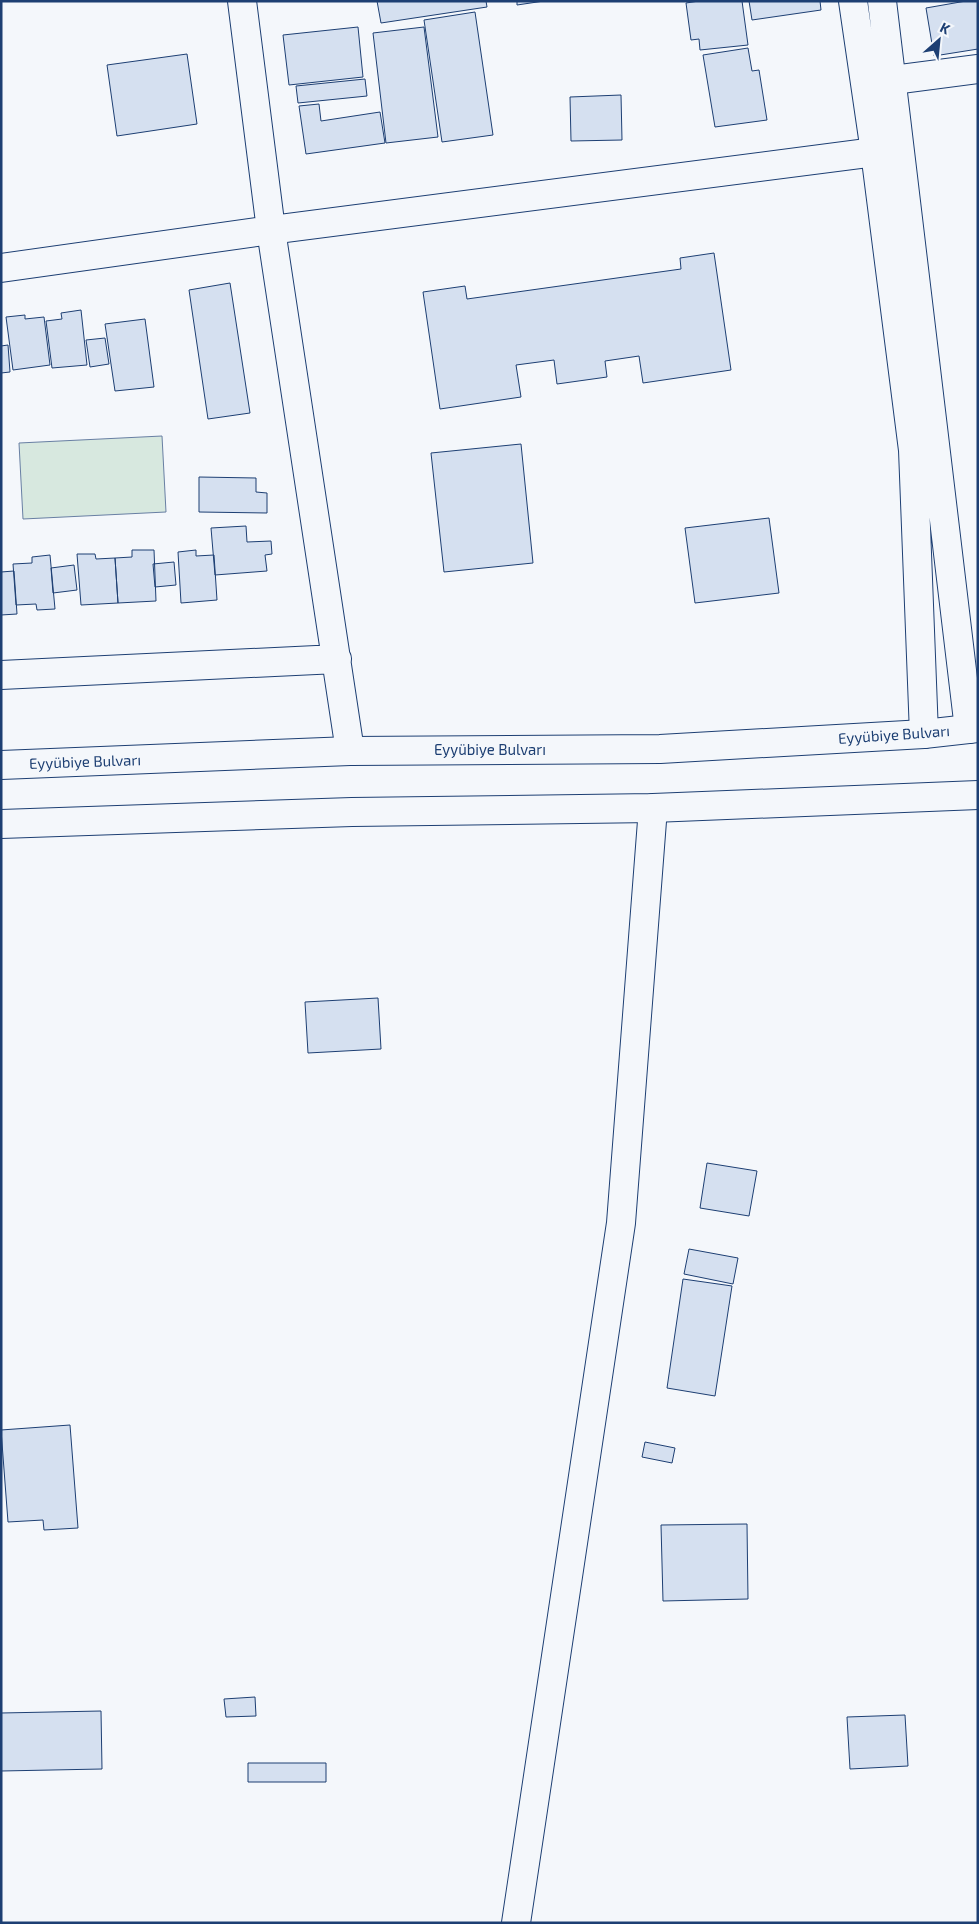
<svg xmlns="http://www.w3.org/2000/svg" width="979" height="1924" font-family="'Exo 2',sans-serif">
  <rect width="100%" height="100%" fill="#f4f7fb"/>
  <path fill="#d7e8df" stroke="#687fa3" d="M162,436L166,512L23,519L19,443Z"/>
  <path fill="#d5e0f0" stroke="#1d3f73" d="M377,1H486L487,7L381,23Z
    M517,1H544L517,5Z
    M699,1H742L748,45L700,50L699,39L691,40L686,3Z
    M749,1H820L821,10L752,20Z
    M966,1H978V49L934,56L926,8Z
    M475,12L493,135L442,142L424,20Z
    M358,27L363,77L289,85L283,35Z
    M424,27L438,137L386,143L373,33Z
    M748,48L752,71L759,70L767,120L715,127L703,55Z
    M187,54L197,124L117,136L107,65Z
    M365,79L367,96L298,103L296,86Z
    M621,95L622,140L571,141L570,97Z
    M319,104L321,121L380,112L385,143L306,154L299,106Z
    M714,253L731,370L643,383L639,356L605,361L607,377L557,384L554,360L516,365L521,397L440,409L423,292L465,286L467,299L681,269L680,258Z
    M230,283L250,413L208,419L189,290Z
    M81,310L87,365L52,368L46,321L62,319L61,313Z
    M25,315V319L44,317L50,365L13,370L6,317Z
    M145,319L154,387L115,391L105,324Z
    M105,338L109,364L90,367L86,340Z
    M8,345L10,372L1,373V346Z
    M521,444L533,563L444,572L431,453Z
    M199,477L256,478V492L267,493V513L199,512Z
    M769,518L779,593L695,603L685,528Z
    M246,526L247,542L271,541L272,554L265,555L267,571L215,575L211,528Z
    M132,550H154L156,601L118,603L115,558L132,557Z
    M196,550V556L214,555L217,600L181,603L178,552Z
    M77,554H95L96,559L115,558L118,603L81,605Z
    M50,555L55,609L37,610L36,604L16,605L13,564L32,563V557Z
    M174,562L176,585L155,587L153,564Z
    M74,565L77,590L53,593L51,568Z
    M14,571L17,614L1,615V572Z
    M378,998L381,1049L308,1053L305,1002Z
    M707,1163L757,1171L749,1216L700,1208Z
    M689,1249L738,1258L733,1284L684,1274Z
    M683,1279L732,1286L715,1396L667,1388Z
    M70,1425L78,1528L44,1530L43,1520L8,1522L1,1430Z
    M645,1442L675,1448L672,1463L642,1457Z
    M747,1524L748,1599L663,1601L661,1525Z
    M255,1697L256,1716L226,1717L224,1699Z
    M101,1711L102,1769L1,1771V1713Z
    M905,1715L908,1766L850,1769L847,1717Z
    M248,1763H326V1782H248Z"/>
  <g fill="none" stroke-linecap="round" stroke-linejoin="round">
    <defs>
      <path id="minor" d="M242,1L271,230L350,751
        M893,80L978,69
        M1,268L271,230L875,152
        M1,675L337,659
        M516,1923L621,1223L653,808"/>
      <path id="major" d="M853,1L875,152L913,450L924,734
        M882,1L969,729"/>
      <path id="highway" d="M1,765L350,751L660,749L924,734L978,728
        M1,824L352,812L653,808L978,795"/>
    </defs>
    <use href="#minor" stroke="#1d3f73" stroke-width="30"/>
    <use href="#major" stroke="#1d3f73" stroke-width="30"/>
    <use href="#highway" stroke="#1d3f73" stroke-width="30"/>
    <use href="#minor" stroke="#f4f7fb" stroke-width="28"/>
    <use href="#major" stroke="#f4f7fb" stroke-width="28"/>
    <use href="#highway" stroke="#f4f7fb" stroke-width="28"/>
  </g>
  <g text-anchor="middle" stroke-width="4" stroke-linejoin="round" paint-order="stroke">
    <g font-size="15" fill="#1d3f73" stroke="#f4f7fb">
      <text transform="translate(894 735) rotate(-4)" y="5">Eyyübiye Bulvarı</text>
      <text x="490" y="755">Eyyübiye Bulvarı</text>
      <text transform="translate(85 762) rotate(-2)" y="5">Eyyübiye Bulvarı</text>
    </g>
  </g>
  <rect width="979" height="1924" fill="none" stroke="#1d3f73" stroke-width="5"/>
  <g transform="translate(939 40) rotate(27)" stroke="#f4f7fb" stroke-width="4" paint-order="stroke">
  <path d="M0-4L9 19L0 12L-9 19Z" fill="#1d3f73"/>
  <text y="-8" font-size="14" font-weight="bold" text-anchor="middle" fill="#1d3f73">K</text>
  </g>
</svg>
